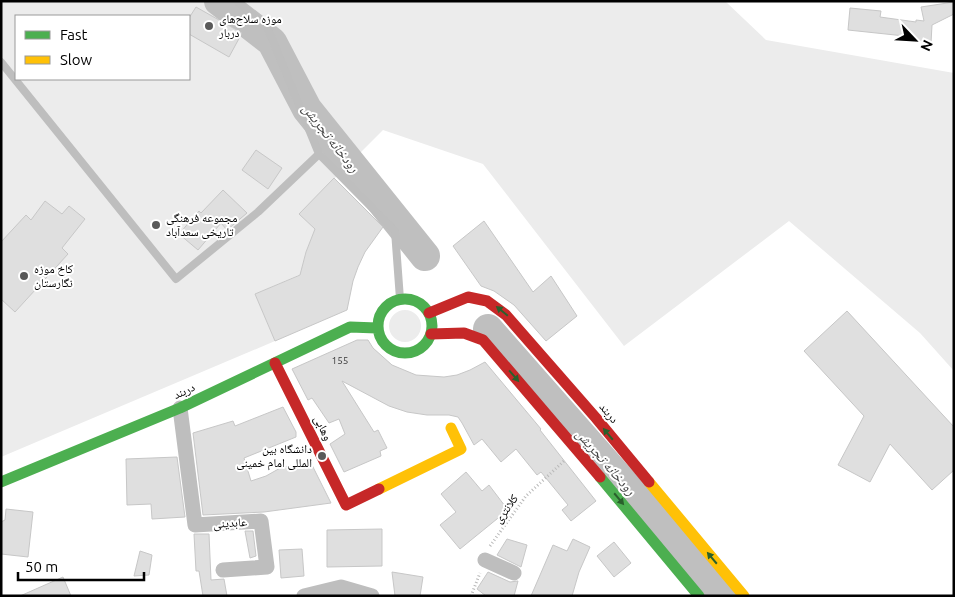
<svg xmlns="http://www.w3.org/2000/svg" width="955" height="597" font-family="Ubuntu,'Noto Naskh Arabic',sans-serif">
  <rect width="100%" height="100%" fill="#fff"/>
  <path fill="#ececec" fill-rule="evenodd" d="M1,1H725L766,40L954,73V371L920,333L789,221L624,346L483,164L383,130L299,214L315,229L306,252L301,274L255,294L275,341L1,457ZM16,16H189V79H16Z
    M389 326a16 16 0 1 1 32 0a16 16 0 1 1-32 0Z"/>
  <g fill="none" stroke-linecap="round" stroke-linejoin="round">
    <path stroke="#bfbfbf" stroke-width="30" d="M219,1L272,42L307,109L425,256
      M488,329L723,596"/>
  </g>
  <path fill="#dfdfdf" stroke="#c7c7c7" d="M954,2V14L932,25L931,43L914,42V37L848,30L850,8L881,11L880,17L916,22V20L924,21L921,7Z
    M196,7L242,33L229,57L189,34V18Z
    M256,150L282,168L268,189L242,170Z
    M334,178L383,227L365,252L358,267L353,281L347,310L275,341L255,294L300,275L306,252L315,229L299,214Z
    M223,190L247,213L227,230L221,223L198,250L179,234L199,211L201,213Z
    M45,201L62,214L69,206L85,219L62,248L68,254L15,312L1,299V242L26,215L31,220Z
    M484,221L533,292L551,276L577,316L546,341L514,305L494,291L481,286L453,246Z
    M847,311L954,427V470L932,490L890,444L870,482L838,465L864,416L804,351Z
    M357,340H368L373,348L392,365L416,375L444,377L457,375L470,370L485,362L541,429L540,430L596,501L571,521L562,510L568,505L541,472L537,475L516,449L501,462L482,439L474,445L462,423L458,417L449,415H427L407,412L389,406L342,381L374,432L378,430L387,448L380,451L381,456L344,472L330,444L345,434L339,419L329,423L312,398L308,400L292,369Z
    M283,407L296,432V437L244,458L251,481L266,476L282,467L311,463L331,503L264,512L203,515L193,433L233,421L235,426Z
    M177,457L185,517L152,519L151,504L127,505L126,459Z
    M466,472L482,491L489,485L508,510L460,549L440,525L456,512L441,494Z
    M6,509L33,512L28,557L1,554V522L5,520Z
    M382,529V566L327,567V530Z
    M245,531H253L256,556L250,558Z
    M194,534H209L211,580L224,579L227,596H203L199,571H196Z
    M507,539L527,545L521,567L497,555Z
    M573,539L590,547L579,572L572,596H531L553,545L567,551Z
    M614,542L631,563L614,577L597,556Z
    M302,549L304,576L281,578L279,550Z
    M140,551L152,555L149,575L134,576Z
    M392,572L423,577L420,596H395Z
    M488,572L510,582L518,581L514,596H486L477,589Z
    M63,577L71,596H20Z"/>
  <g fill="none" stroke-linecap="round" stroke-linejoin="round">
    <path stroke="#b9b9b9" stroke-width="3" stroke-dasharray="1 2.5" stroke-linecap="butt" d="M490,546L526,496L564,461
      M471,596L480,573"/>
    <path stroke="#bebebe" stroke-width="8" d="M1,62L176,279L258,212L319,154L268,29L237,1
      M319,154L395,231L400,299"/>
    <path stroke="#bebebe" stroke-width="15" d="M180,408L195,525L261,521L267,567L223,570
      M485,560L514,573
      M304,596L341,587L372,596"/>
    <path stroke="#4caf50" stroke-width="11" d="M378 326a27 27 0 1 1 54 0a27 27 0 1 1-54 0Z
      M600,477L699,596
      M1,482L180,408L350,327L377,328"/>
    <path stroke="#ffc107" stroke-width="11" d="M649,482L744,596
      M379,489L461,449L451,428"/>
    <path stroke="#c62828" stroke-width="11" d="M429,313L468,297L487,301L506,315L596,418L649,482
      M431,334L464,333L483,340L600,477
      M275,363L346,505L379,489"/>
  </g>
  <defs><path id="oneway-solid" d="M-6-.8H1V-3.2L6.5 0L1 3.2V.8H-6Z" transform="scale(1.25)"/></defs>
  <g fill="#2a602c">
    <use href="#oneway-solid" transform="translate(502 311) rotate(-141)"/>
    <use href="#oneway-solid" transform="translate(514 376) rotate(49)"/>
    <use href="#oneway-solid" transform="translate(608 434) rotate(-130)"/>
    <use href="#oneway-solid" transform="translate(619 499) rotate(50)"/>
    <use href="#oneway-solid" transform="translate(712 558) rotate(-130)"/>
  </g>
  <g fill="#595959" stroke="#fff" stroke-width="2">
    <circle cx="209" cy="26" r="5"/>
    <circle cx="156" cy="225" r="5"/>
    <circle cx="24" cy="276" r="5"/>
    <circle cx="322" cy="456" r="5"/>
  </g>
  <g text-anchor="middle" stroke-width="4" stroke-linejoin="round" paint-order="stroke">
    <g font-size="10" fill="#383838">
      <text x="340" y="364">155</text>
    </g>
    <g font-size="12" fill="#000" stroke="#fff" text-anchor="start">
      <text x="219" y="23">موزه سلاح‌های<tspan x="219" dy="14">دربار</tspan></text>
      <text x="166" y="222">مجموعه فرهنگی<tspan x="166" dy="14">تاریخی سعدآباد</tspan></text>
      <text x="34" y="273">کاخ موزه<tspan x="34" dy="14">نگارستان</tspan></text>
      <text x="312" y="453" text-anchor="end">دانشگاه بین<tspan x="312" dy="14">المللی امام خمینی</tspan></text>
    </g>
    <g font-size="12" fill="#000" stroke="#fff">
      <text transform="translate(184 391) rotate(-25)" y="4">دربند</text>
      <text transform="translate(609 413) rotate(50)" y="4">دربند</text>
      <text transform="translate(323 428) rotate(64)" y="4">وهابی</text>
      <text transform="translate(506 509) rotate(-54)" y="4">کلانتری</text>
      <text transform="translate(230 523) rotate(-4)" y="4">عابدینی</text>
    </g>
    <g font-size="14" font-style="italic" fill="#444" stroke="#fff">
      <text transform="translate(331 138) rotate(52)" y="5">رودخانه تجریش</text>
      <text transform="translate(606 462) rotate(49)" y="5">رودخانه تجریش</text>
    </g>
  </g>
  <rect width="955" height="597" fill="none" stroke="#000000" stroke-width="5"/>
  <rect x="15" y="15" width="175" height="65" fill="#ffffff" stroke="#999999"/>
  <rect x="25" y="31" width="25" height="8" fill="#4caf50" stroke="#999999"/>
  <text x="60" y="40" font-size="15" fill="#000000">Fast</text>
  <rect x="25" y="56" width="25" height="8" fill="#ffc107" stroke="#999999"/>
  <text x="60" y="65" font-size="15" fill="#000000">Slow</text>
  <g transform="translate(915 40) rotate(115)" stroke="#ffffff" stroke-width="4" paint-order="stroke">
  <path d="M0-4L9 19L0 12L-9 19Z" fill="#000000"/>
  <text y="-8" font-size="14" font-weight="bold" text-anchor="middle" fill="#000000">N</text>
  </g>
  <path d="M18 572v8h126v-8" fill="none" stroke="#000000" stroke-width="2.5"/>
  <text x="25" y="572" font-size="15" fill="#000000" stroke="#ffffff" stroke-width="4" paint-order="stroke">50 m</text>
</svg>
